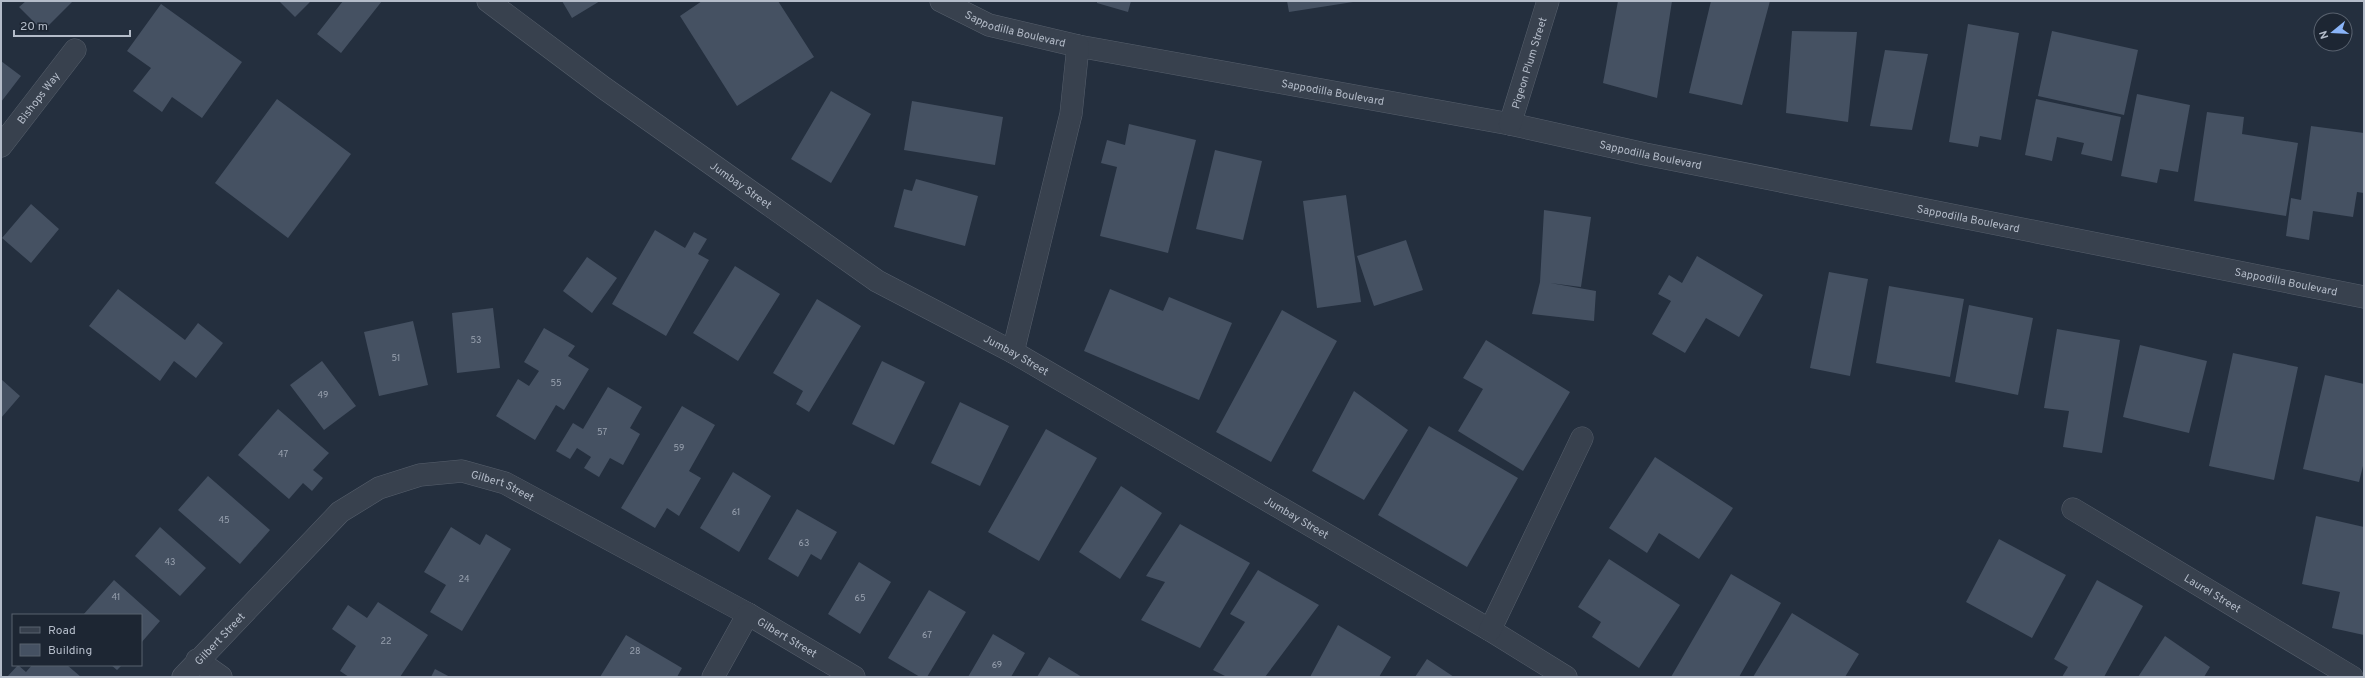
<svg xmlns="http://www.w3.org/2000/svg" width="2365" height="678" font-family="Overpass,sans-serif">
  <rect width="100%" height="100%" fill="#242f3e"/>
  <path fill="#455162" d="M26,1H73L43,31L19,7Z
    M279,1H311L295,17Z
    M343,1H382L341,53L317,34Z
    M562,1H600L572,18Z
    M702,1H778L814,57L737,106L680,16Z
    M1097,1H1131L1128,12L1097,3Z
    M1287,1H1353V2L1289,12Z
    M1618,1H1672L1657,98L1603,83Z
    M1711,1H1770L1742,105L1689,93Z
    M161,4L242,62L202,118L172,97L162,112L133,91L151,68L127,51Z
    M1968,24L2019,33L2001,140L1980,136L1978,147L1949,142Z
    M1792,31L1857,32L1848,122L1786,113Z
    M2052,31L2138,50L2124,115L2038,96Z
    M1885,50L1928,54L1912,130L1870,126Z
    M1,61L21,76L1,102Z
    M831,91L871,114L831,183L791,159Z
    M2137,94L2190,105L2178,172L2160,169L2157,183L2121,176Z
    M277,99L351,154L288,238L215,183Z
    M2036,99L2121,117L2112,161L2081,154L2084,143L2057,137L2052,161L2025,155Z
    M912,101L1003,117L995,165L904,150Z
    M2207,112L2244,117L2242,134L2298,143L2286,216L2194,201Z
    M1129,124L1196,140L1168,253L1100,236L1117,167L1101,163L1107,140L1125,145Z
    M2311,126L2364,133V193L2357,192L2353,217L2313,211L2309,240L2286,236L2291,198L2301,200Z
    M1215,150L1262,161L1243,240L1196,229Z
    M916,179L978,196L965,246L894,227L904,189L912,191Z
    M1346,195L1361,302L1317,308L1303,201Z
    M31,204L59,229L31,263L2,238Z
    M1544,210L1591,217L1581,287L1550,283L1596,291L1594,321L1532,314L1540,282Z
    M655,230L685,248L694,232L707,239L698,254L709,260L666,336L612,304Z
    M1406,240L1423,290L1374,306L1357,256Z
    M1697,256L1763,295L1739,337L1706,318L1685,353L1652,334L1671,301L1658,294L1669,275L1682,283Z
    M587,257L617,278L592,313L563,291Z
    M735,266L780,294L738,361L693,333Z
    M1829,272L1868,279L1850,376L1810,368Z
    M1889,286L1964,299L1950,377L1876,363Z
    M118,289L185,340L198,323L223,343L196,378L174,361L160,381L89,326Z
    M1110,289L1163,311L1169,297L1232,323L1199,400L1084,351Z
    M817,299L861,326L809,412L796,404L803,391L773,373Z
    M1969,305L2033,318L2018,395L1955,382Z
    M493,308L500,368L457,373L452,313Z
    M1282,310L1337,341L1271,462L1216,432Z
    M413,321L428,385L379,396L364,332Z
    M544,328L575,346L568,356L589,369L564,410L556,405L535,440L496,416L518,379L529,386L539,371L524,362Z
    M2057,329L2120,340L2102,453L2063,447L2069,411L2044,408Z
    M1486,340L1570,392L1523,471L1458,431L1483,389L1463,378Z
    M2140,345L2207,361L2189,433L2123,417Z
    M2233,353L2298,367L2274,480L2209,466Z
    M322,361L356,406L324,430L290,385Z
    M882,361L925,382L894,445L852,424Z
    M2325,375L2364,384V462L2359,482L2303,469Z
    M1,379L20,396L1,418Z
    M608,387L642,407L630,428L640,434L623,465L610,458L599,477L584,468L591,457L577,448L570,459L556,451L573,423L583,429Z
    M1354,391L1408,430L1364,500L1312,471Z
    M960,402L1009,426L980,486L931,463Z
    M682,406L715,425L689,471L701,478L679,516L667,508L655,528L621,508Z
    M278,409L329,453L313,470L323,478L312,491L303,483L289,499L238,455Z
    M1429,426L1518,478L1467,567L1378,515Z
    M1046,429L1097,458L1039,561L988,532Z
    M1655,457L1733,508L1699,559L1659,533L1647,553L1609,528Z
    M733,472L771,496L739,552L700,528Z
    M208,476L270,530L240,564L178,510Z
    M1121,486L1162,513L1120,579L1079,552Z
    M797,509L837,532L821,560L811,554L798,577L768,559Z
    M2316,516L2364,527V635L2332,628L2340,592L2302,584Z
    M1180,524L1250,563L1200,648L1141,620L1165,582L1146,576Z
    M160,527L206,568L180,596L135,556Z
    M451,527L480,545L486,534L511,549L462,631L430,612L446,585L424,572Z
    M1999,539L2066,575L2032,638L1966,602Z
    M1609,559L1680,605L1639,668L1592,637L1601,622L1578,607Z
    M859,562L891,582L860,634L828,614Z
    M1258,570L1319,605L1265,677H1227L1213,670L1245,622L1230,614Z
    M1731,574L1781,603L1739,677H1671Z
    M114,580L160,621L141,643V615H83Z
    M2097,580L2143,606L2104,677H2062L2068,667L2054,659Z
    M929,590L966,612L927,677H920L888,658Z
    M378,602L428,635L400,677H349L340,671L356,646L332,629L348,605L367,618Z
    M1792,613L1859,654L1845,677H1753Z
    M1338,625L1391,657L1379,677H1310Z
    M993,634L1025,653L1011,677H968Z
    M626,635L682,668L677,677H600Z
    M2165,636L2210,667L2204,677H2138Z
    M1049,657L1082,677H1037Z
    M1427,659L1454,677H1415Z
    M18,665L26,672L32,665H67L81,677H7Z
    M111,665H122L117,670Z
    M435,669L450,677H431Z"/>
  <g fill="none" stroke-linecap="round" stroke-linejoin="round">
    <defs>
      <g id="minor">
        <path id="s1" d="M488,1L604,88L877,281L1013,352L1490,630L1566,677"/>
        <path id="s2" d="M941,1L989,25L1078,46L1510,124L1645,154L2364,297"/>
        <path id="s3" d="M1510,124L1548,1"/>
        <path id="s4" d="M1,146L75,50"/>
        <path d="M1013,352L1071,114L1078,46"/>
        <path id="s5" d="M2073,509L2352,677"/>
        <path d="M1490,630L1582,438"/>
        <path d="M197,660L221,677"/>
        <path id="s6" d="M183,677L340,512L379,488L420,475L462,471L505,483L748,614L854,677"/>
        <path d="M713,677L748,614"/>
      </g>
    </defs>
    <use href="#minor" stroke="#565f6c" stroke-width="23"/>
    <use href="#minor" stroke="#38414e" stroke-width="22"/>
  </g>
  <g text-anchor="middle" stroke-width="4" stroke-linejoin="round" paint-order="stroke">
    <g font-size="9" fill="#98a1af">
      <text x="476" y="343">53</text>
      <text x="396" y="361">51</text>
      <text x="556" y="386">55</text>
      <text x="323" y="398">49</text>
      <text x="602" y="435">57</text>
      <text x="679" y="451">59</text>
      <text x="283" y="457">47</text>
      <text x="736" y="515">61</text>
      <text x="224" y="523">45</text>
      <text x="804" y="546">63</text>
      <text x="170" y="565">43</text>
      <text x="464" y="582">24</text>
      <text x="116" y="600">41</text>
      <text x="860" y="601">65</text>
      <text x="927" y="638">67</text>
      <text x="386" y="644">22</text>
      <text x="635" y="654">28</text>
      <text x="997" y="668">69</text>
    </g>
    <g font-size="11" fill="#b4bcc9" stroke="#1d2633">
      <text dy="4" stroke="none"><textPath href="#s2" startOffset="80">Sappodilla Boulevard</textPath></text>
      <text dy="4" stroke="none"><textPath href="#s3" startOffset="64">Pigeon Plum Street</textPath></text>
      <text dy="4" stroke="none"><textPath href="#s2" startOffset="404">Sappodilla Boulevard</textPath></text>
      <text dy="4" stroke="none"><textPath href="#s4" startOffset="61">Bishops Way</textPath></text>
      <text dy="4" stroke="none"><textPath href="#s2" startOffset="728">Sappodilla Boulevard</textPath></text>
      <text dy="4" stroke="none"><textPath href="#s1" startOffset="313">Jumbay Street</textPath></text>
      <text dy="4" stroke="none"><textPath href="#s2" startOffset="1052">Sappodilla Boulevard</textPath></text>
      <text dy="4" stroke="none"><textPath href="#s2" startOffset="1376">Sappodilla Boulevard</textPath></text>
      <text dy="4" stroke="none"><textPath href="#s1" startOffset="637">Jumbay Street</textPath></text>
      <text dy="4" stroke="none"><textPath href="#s6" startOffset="402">Gilbert Street</textPath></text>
      <text dy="4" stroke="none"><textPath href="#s1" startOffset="961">Jumbay Street</textPath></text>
      <text dy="4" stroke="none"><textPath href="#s5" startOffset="163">Laurel Street</textPath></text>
      <text dy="4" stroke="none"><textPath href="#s6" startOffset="725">Gilbert Street</textPath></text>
      <text dy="4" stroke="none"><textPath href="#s6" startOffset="53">Gilbert Street</textPath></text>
    </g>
  </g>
  <rect width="2365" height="678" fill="none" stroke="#b4bcc9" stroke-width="4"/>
  <rect x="12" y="614" width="130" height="52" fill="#1d2633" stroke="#59626f"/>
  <rect x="20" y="627" width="20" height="6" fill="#38414e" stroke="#59626f"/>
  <text x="48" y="634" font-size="12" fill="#b4bcc9">Road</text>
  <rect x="20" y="644" width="20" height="12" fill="#455162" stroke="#59626f"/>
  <text x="48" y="654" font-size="12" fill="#b4bcc9">Building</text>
  <g transform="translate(2333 32) rotate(252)"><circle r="19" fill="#1d2633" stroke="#59626f"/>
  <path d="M0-3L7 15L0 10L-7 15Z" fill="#8ab4f8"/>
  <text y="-6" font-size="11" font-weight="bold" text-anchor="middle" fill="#b4bcc9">N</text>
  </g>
  <path d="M14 30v6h116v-6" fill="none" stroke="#b4bcc9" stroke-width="2"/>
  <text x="20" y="30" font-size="12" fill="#b4bcc9" stroke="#1d2633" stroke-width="3" paint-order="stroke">20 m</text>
</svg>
